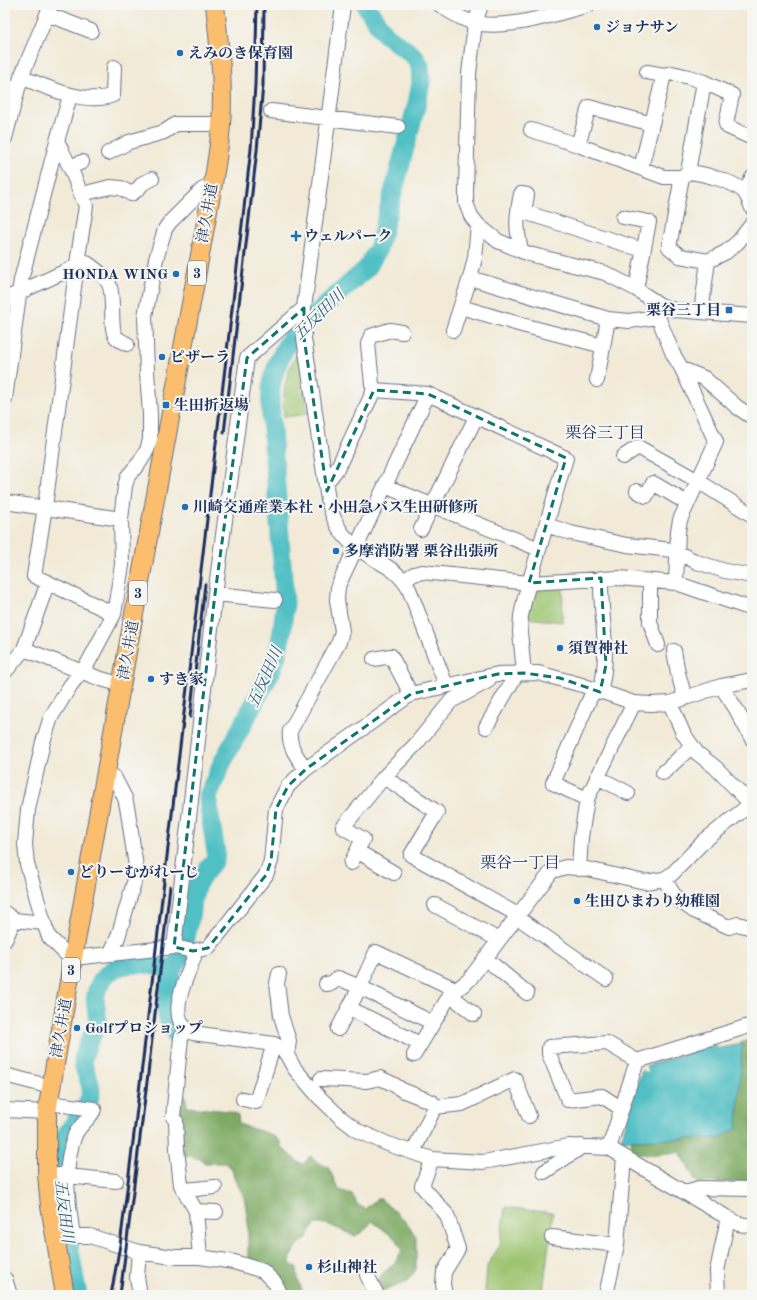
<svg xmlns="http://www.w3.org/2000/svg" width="757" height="1300" font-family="'Old Standard TT','Noto Serif JP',serif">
  <rect width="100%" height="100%" fill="#f6f6f2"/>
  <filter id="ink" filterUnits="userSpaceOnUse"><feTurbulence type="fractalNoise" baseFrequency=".025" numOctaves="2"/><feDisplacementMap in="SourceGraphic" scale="8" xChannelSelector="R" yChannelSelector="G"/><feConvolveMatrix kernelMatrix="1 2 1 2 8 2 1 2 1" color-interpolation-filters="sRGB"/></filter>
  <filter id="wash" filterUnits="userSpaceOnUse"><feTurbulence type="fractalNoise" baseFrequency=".012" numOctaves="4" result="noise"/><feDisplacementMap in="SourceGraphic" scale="16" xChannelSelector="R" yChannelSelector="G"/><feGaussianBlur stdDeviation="0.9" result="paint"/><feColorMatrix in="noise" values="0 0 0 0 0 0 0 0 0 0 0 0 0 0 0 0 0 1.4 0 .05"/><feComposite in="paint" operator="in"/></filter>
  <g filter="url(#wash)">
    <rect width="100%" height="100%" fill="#f2ead7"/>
    <path fill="#9ec571" stroke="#5c7a68" d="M299,351L308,414L284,417C282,393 285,371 299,351Z
      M563,586L562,622L525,618L528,603L535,588Z
      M505,1207L553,1213L543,1291L538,1295H507L485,1292L487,1266L500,1245Z"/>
    <path fill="#7eaa63" stroke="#4c6c60" d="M748,1040H752V1181L697,1183L680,1152C667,1152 643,1159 632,1150L631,1140L720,1138L737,1128L740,1043Z
      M183,1095L186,1097L187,1107L229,1111L238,1115L239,1124C253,1130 269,1131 281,1142V1147L298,1162L304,1164L310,1156L319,1163L328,1167L339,1190L352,1194L357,1204L365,1209L377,1199H381L403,1219L416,1236V1270L405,1283L379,1292L376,1283L383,1273L394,1264L402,1250L397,1240L372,1221L364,1231L355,1236L327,1224H315L306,1239L298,1245L291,1256L290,1264L297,1268L298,1279L302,1290L301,1295H288C285,1275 264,1267 248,1258V1223L245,1202L243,1195L234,1177L232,1169L226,1163H204L201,1159L183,1155L179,1098Z"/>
    <path fill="#51c0c5" stroke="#367892" d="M716,1044V1049L742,1044L737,1128L720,1138L621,1140L642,1070L646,1073L649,1070L646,1066Z"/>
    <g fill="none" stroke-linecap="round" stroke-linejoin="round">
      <path stroke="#51c0c5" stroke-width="19" d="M172,969L166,1009L169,1022L177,1037
        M78,1295C74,1275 71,1255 67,1235C61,1206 53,1172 63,1142C69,1124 90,1110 91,1090C91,1080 83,1071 83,1061C84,1047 93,1036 97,1024C99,1014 93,1003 96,994C105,957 143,962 172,969L183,955L192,905L197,884L215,859L216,852L210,815L208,796L222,763L271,672L278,652L282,631L285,603L271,417C271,407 270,397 271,388C274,367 283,349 295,332L367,268L378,249L417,103L421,83L420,66L414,56L385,34L365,5"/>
    </g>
  </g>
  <g filter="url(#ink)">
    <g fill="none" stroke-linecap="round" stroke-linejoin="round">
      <defs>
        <path id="minor" d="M343,5L304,308V338L328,500C333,519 339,534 356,547C376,563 395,565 409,589L446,685
          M440,5C450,12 463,20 475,23C508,30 556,14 588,5
          M481,5L475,23L469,74L466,190V203L471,216L478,225L498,241L529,254L605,273L636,289L660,305L675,310L752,316
          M47,14L91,31
          M647,72L664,75L672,73L689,77L704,82L732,95L726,124L728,127L752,138
          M21,77C46,87 87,106 113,95L114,67
          M704,82L688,172L682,177L669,247L680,256L708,261L726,252L738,242L752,224
          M5,92L11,88L19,86
          M271,111L398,127
          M531,130L578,145L664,177H682
          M5,138L21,77L51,5
          M57,141L70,167L86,206L78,257L45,507L34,576L114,614
          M578,145L589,107L652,124
          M108,153L129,142L164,132L176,124H221
          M70,167L82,162
          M641,168L664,75
          M688,172C702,173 737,182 745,193C748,197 750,203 752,208
          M213,184L202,190L170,222L165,229L156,259L145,316L147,371L150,415V440L147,450L140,462L128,476L125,486L121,519L122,565L114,614L88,663L70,686L51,717L43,742L28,809L25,844L27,864L44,923L49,937L67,955L73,958L175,947L193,951L208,948L266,875L271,861L276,809L288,786L306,769L411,694L498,674L538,673L582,685L634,703L651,704L670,703L721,686L752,680
          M745,193L752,178
          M82,194L110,187L121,188L131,194L137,190L143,183L152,179
          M623,217L649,222L636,289
          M521,251C516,227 516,218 521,194L527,195L524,212L643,250
          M78,257C88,264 103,273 109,284C115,297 109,328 116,337C119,340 123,342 127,344
          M470,278L608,319L629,321L658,317
          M5,299L77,266
          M660,305L658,317L673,354L682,369L716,442L680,520L678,531L676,583
          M461,307L522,325L603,346
          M701,312L708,261
          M453,330L470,278L475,258L478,225
          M682,369L704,378L737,407L752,417
          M597,380L608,319
          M374,390L428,394L566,458L525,597L521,616L520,632L524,673
          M5,399L21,280L57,141L70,96
          M623,457L638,447L698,481L752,515
          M326,483L337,469L374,390L372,384L368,344L371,336L390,330L402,332
          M385,486L539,549
          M637,491L646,496L653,483L687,503
          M5,502L121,519
          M546,525L571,533L627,545L672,550L697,562L725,571L752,576
          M421,529L476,417
          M404,580L414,574L422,572L529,583L619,578L676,583L752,609
          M650,581V622L658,645
          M215,594L275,600
          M24,649L98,678L122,685
          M674,651L678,673L685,698
          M374,659L391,656L411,694
          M5,672L24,649L48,582
          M721,686L736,709L752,739
          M600,692C611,652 600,618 601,578
          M670,703L683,733L697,753L715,767L751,804
          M486,727L517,673
          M306,769C297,757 288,746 290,731L339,642L342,631L337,600L338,586L428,394
          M106,772L114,777L125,798L128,812L136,867L135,879L118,937L110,954
          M663,773L692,746
          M384,777L437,812L411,855L518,915
          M597,777L628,793
          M587,799L553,783L594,689
          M357,851L394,873
          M351,863L363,839L343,827L384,777L416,744L451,701L488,681
          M579,869L581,837L587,799L634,703
          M664,879L676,898L694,911L729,927L738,924L752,928
          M435,905L499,940
          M5,913L14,920L44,923
          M517,917L606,979
          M5,940L14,920
          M174,947L215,594L247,358L304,308
          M193,951L194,957C187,978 163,1020 193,1033L274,1044L281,1048L287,1055L294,1068L319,1097L341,1118L358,1131L388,1144L432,1159L483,1162L569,1146L609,1148L728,1218L739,1224L752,1226
          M485,958L527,993
          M279,974L277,983L281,1016L289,1041L287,1055
          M326,984L332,983L338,978L360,987L433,1023
          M450,995L474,1014
          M349,1008L420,1044
          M338,1029L360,987L376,952L457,990
          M186,1030L181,1038L173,1117L176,1121L177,1149L181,1185L196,1211L200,1257
          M414,1055L450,995L469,980L499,940L552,871L566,867L587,869L645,882L664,879L672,874L704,841L752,803
          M5,1075L51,1087
          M321,1079L367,1081L380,1078L393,1084L402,1090L432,1102L435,1107
          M243,1099L256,1102L274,1044
          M49,1103L94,1109C93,1116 79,1125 75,1135C62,1169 68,1201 73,1236
          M622,1109L602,1096L568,1100L549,1054V1047L607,1043L637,1061L752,1025
          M5,1110L47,1112
          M609,1148L637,1061
          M413,1152L435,1107L462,1104L515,1079L529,1116
          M432,1159L422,1186L447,1215L458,1249L444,1272L443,1284L445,1295
          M544,1172L577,1150L581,1146
          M58,1175L116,1181
          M185,1190L215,1187
          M685,1192L699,1188L752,1189
          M196,1211L216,1212
          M552,1237L617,1245
          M55,1239L73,1236H90L139,1252L173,1257H200L234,1262L263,1271L275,1283L281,1295
          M139,1252L137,1277L140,1295
          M367,1275L377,1295
          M5,1279L10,1295
          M606,1295L617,1245L624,1157
          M718,1295L717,1271L728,1218"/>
        <path id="major" d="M65,1295L50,1206L47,1175V1112L73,958L128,647L213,184C216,164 220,144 221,124C224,84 219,44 215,5"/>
      </defs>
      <use href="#minor" stroke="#667088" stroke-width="16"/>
      <use href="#major" stroke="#667088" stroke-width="20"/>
      <use href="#minor" stroke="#fff" stroke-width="14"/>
      <use href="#major" stroke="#fabe6e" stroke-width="18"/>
      <path stroke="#1b2f5e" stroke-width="3" d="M224,433L257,150L263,85L264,5
        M190,717L205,584
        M111,1295L120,1245L134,1134L251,149L255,85L257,5
        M120,1295L147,1082L170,886"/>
    </g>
  </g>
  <path fill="none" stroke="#0f766e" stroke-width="3" stroke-dasharray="8 5" stroke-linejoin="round" d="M304,308V338L327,491L374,390L428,394L566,458L529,583L601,578L606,665L600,692L560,678L524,673L498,674L411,694L306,769L288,786L276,809L271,861L266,875L208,948L193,951L174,947L215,594L247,358Z"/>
  <g fill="#1f6fb2" stroke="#f6f6f2" stroke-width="1.5">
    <circle cx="597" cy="27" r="4"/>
    <circle cx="180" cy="53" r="4"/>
    <path d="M294 230h4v4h4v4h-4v4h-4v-4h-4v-4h4z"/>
    <circle cx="176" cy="274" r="4"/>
    <rect x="725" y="306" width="8" height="8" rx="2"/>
    <circle cx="162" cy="357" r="4"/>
    <rect x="162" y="401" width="8" height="8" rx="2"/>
    <circle cx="185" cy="507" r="4"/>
    <circle cx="336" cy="551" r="4"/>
    <circle cx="560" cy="648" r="4"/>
    <circle cx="151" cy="679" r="4"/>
    <circle cx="71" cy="872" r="4"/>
    <circle cx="577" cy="901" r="4"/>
    <circle cx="77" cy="1028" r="4"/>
    <circle cx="309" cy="1267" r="4"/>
  </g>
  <g text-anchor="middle" stroke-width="4" stroke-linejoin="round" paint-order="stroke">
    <g fill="#f6f6f2" stroke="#5d6b8a" stroke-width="1">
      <rect x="188" y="261" width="18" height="24" rx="3"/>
      <rect x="129" y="581" width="18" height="24" rx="3"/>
      <rect x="62" y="958" width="18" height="24" rx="3"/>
    </g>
    <g font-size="14" font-weight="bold" fill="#1b2f5e">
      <text x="197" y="278">3</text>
      <text x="138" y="598">3</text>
      <text x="71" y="975">3</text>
    </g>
    <g font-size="15" font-weight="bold" fill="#1b2f5e" stroke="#f6f6f2" text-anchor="start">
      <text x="605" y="32">ジョナサン</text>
      <text x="188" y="58">えみのき保育園</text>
      <text x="304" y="241">ウェルパーク</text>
      <text x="168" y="279" text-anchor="end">HONDA WING</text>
      <text x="721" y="315" text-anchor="end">栗谷三丁目</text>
      <text x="170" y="362">ピザーラ</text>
      <text x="174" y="410">生田折返場</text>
      <text x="193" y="512">川崎交通産業本社・小田急バス生田研修所</text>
      <text x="344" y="556">多摩消防署 栗谷出張所</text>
      <text x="568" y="653">須賀神社</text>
      <text x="159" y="684">すき家</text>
      <text x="79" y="877">どりーむがれーじ</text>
      <text x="585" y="906">生田ひまわり幼稚園</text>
      <text x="85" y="1033">Golfプロショップ</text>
      <text x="317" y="1272">杉山神社</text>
    </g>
    <g font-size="15" fill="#1b2f5e" stroke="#f6f6f2">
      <text transform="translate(207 213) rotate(-80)" y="5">津久井道</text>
      <text transform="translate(128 650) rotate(-80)" y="5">津久井道</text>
      <text transform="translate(61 1028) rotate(-80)" y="5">津久井道</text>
    </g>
    <g font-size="16" font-style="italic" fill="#2b5a7d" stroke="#f6f6f2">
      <text transform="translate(318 314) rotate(-44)" y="6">五反田川</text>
      <text transform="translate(264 677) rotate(-66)" y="6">五反田川</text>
      <text transform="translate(65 1211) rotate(83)" y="6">五反田川</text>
    </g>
    <g font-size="16" fill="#1b2f5e" stroke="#f6f6f2">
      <text x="605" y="438">栗谷三丁目</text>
      <text x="520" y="868">栗谷一丁目</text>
    </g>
  </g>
  <rect width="757" height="1300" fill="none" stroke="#f6f6f2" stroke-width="20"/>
</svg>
